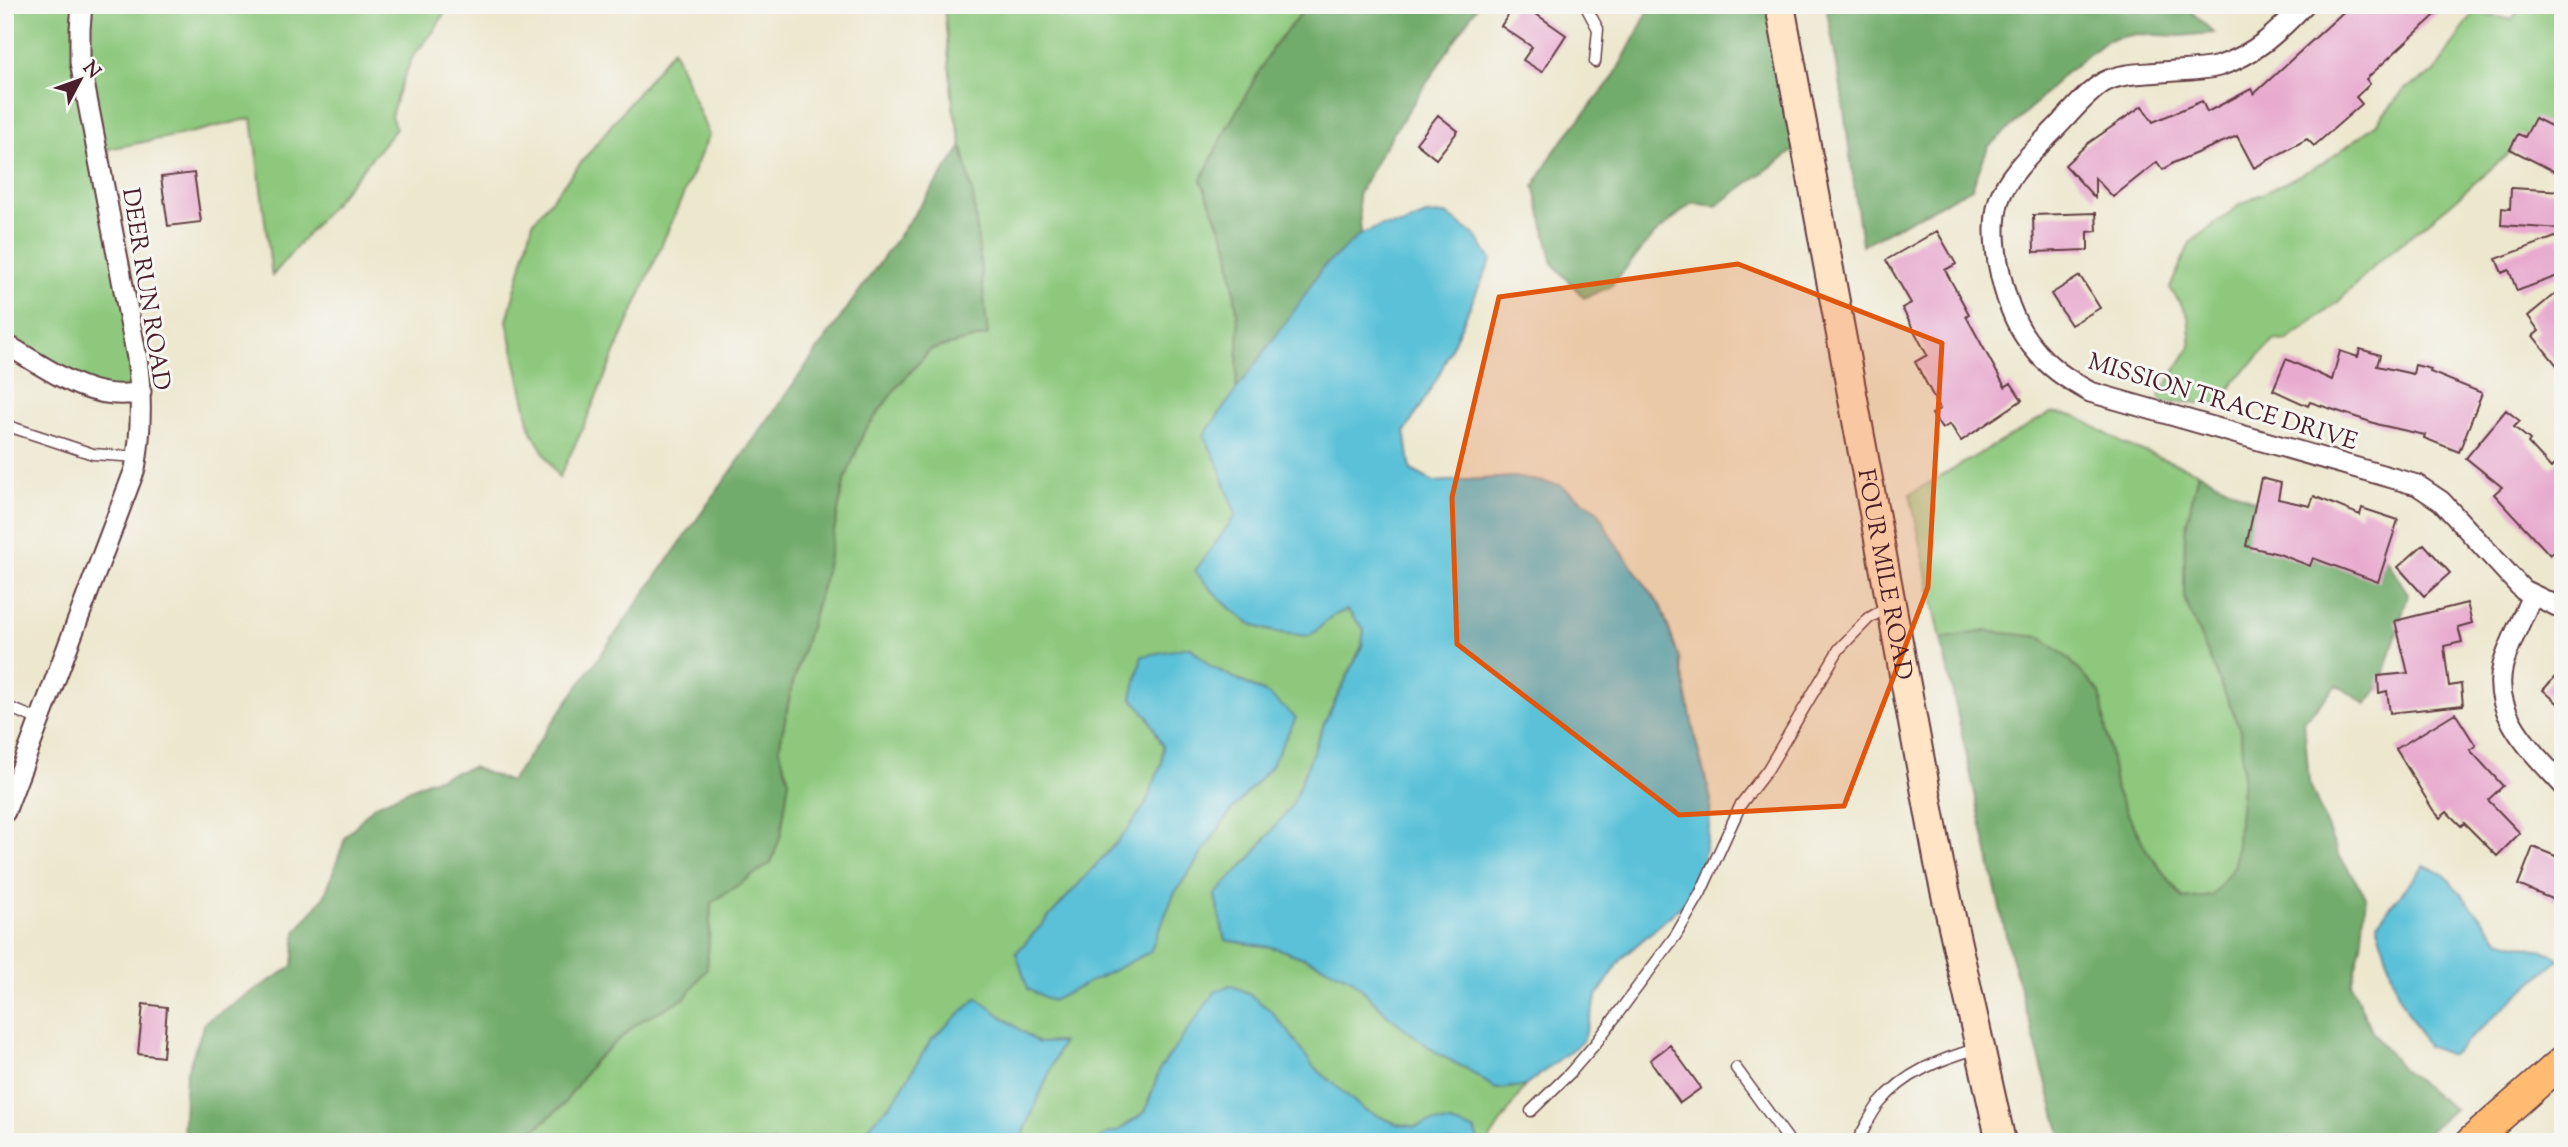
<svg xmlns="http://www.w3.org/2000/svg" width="2568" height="1147" font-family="'Sorts Mill Goudy',serif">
  <rect width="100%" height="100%" fill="#f6f6f2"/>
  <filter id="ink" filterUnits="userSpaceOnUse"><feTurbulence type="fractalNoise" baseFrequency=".0143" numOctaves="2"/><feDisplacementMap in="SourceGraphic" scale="14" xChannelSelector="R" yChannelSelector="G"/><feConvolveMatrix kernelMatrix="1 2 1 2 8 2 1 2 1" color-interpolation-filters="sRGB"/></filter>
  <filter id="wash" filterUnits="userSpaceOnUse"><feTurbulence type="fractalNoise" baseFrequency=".00686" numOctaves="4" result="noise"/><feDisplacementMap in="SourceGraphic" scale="28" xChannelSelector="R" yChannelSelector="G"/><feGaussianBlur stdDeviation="1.57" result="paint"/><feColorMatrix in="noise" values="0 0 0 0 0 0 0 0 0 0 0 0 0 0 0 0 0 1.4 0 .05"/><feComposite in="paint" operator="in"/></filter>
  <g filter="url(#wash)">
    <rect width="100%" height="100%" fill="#ede7ce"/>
    <path fill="#8dc87d" stroke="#6c7454" stroke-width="2" fill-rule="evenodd" d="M5,5H449L434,31L413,56L399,89L391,116L396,129L272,276L252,118L189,133L108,149L141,361L127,403L5,333Z
      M944,5H1308L1273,47L1201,180L1228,244L1239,327L1236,392L1204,435L1219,466L1236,515L1196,571C1209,589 1236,617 1256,626C1273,633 1292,634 1310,636L1332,616L1347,610L1364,629L1362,646L1324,724L1292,805L1253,855L1215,896L1225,940L1276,948L1315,962L1352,979L1389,1016L1438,1054L1469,1070L1496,1089L1525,1086L1488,1142H1479L1474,1130L1432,1122L1415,1127L1397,1124L1364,1110L1312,1066L1288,1031L1160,1069L1145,1112L1118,1131L1107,1134L1096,1142H1020L1062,1042L1038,1043L977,998L912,1073L896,1098L868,1128L865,1142H520L563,1105L594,1061L640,1021L685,998L707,968L711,903L771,863L789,780L779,749L791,690L824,580L844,482L864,432L897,387L930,350L988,335L973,196L953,106ZM1190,647L1210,666L1269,695L1271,766L1231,811L1174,894L1149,952L1017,953L1126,832L1145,805L1162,763L1163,746L1148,716L1132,698Z
      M2521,5H2563V77L2553,86L2548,124L2509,153L2448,206L2378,262L2338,302L2287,341L2275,340L2235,380L2221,406L2191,402L2164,403L2159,396L2191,346L2188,315L2170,288L2190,243L2241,204L2324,163L2374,126L2405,89L2434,73L2474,12L2512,20Z
      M673,49L709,135L581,432L559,478L531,431L507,321L533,222Z
      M2050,413L2076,416L2124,444L2198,472L2185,532L2184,598L2241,731L2243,777L2235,865L2213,896L2184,899L2147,851L2116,791L2100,693L1986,631L1941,639L1910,494Z"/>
    <path fill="#72ac6c" stroke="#5e664c" stroke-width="2" d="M1308,5H1478L1381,152L1358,195L1361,234L1322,268L1299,304L1236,392L1239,327L1228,245L1201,180L1224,133L1273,47Z
      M1640,5H1769L1796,149L1716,206L1692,203L1654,235L1610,287L1584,298L1553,264L1534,186L1555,150L1613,78L1648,12Z
      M1826,5H2184L2214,33L2180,36L2137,34L2107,40L2063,75L2023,116L1988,147L1972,188L1862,245L1841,87Z
      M962,147L973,196L988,335L930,350L897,387L864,432L844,482L824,580L791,690L779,749L789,780L781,835L771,863L711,903L707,968L685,998L640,1021L594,1061L563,1105L520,1142H183L186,1074L205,1022L293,966L296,932L325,895L346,836L374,806L428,781L472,767L510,782Z
      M2198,472L2254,501L2283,527L2356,555L2387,560L2408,594L2382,683L2366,704L2337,685L2304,721L2309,782L2338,854L2366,896L2361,946L2351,984L2371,1030L2402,1069L2454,1109L2417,1142H2063L2009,949L1941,639L1985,631L2041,637L2068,658L2100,693L2116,791L2147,851L2183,899L2212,896L2235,865L2243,777L2241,731L2184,598L2185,532Z"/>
    <path fill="#5ac1d8" stroke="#527082" stroke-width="2" d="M1446,214L1476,236L1491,260L1438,377L1405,432L1411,470L1434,482L1514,477L1560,485L1598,511L1611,537L1661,607L1680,660L1695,738L1711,800L1709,828L1701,868L1687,901L1623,957L1597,996L1583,1041L1525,1086L1496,1089L1469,1070L1438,1054L1389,1016L1352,979L1315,962L1276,948L1225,940L1215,895L1253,855L1292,805L1324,724L1362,647L1364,629L1347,610L1332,616L1310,636C1292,634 1273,633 1256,626C1236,617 1209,588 1195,571L1236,515L1219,466L1204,435L1299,304L1322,268L1361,234L1382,226L1402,225L1426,215Z
      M1190,647L1210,666L1269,695L1296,718L1271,766L1231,811L1174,894L1150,952L1052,1001L1028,989L1016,953L1126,832L1145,805L1162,763L1163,746L1148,716L1132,698L1142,656Z
      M2424,866L2444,874L2499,939L2554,954L2559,959L2451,1055L2427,1046L2397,992L2377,923Z
      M1230,985L1246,992L1270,1010L1288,1031L1313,1066L1364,1110L1397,1124L1415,1127L1432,1122L1451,1123L1474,1130L1479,1142H1096L1107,1134L1118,1131L1145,1112L1160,1069L1215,992Z
      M977,998L1038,1043L1062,1042L1020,1142H865L868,1128L896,1098L931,1040Z"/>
    <g id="blocks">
      <path fill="#e8abcf" d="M1515,5H1523L1566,35L1542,72L1523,60L1532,47L1501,26Z
        M2351,5H2446L2366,79L2370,84L2356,97L2362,104L2314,146L2307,139L2254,168L2237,136L2173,163L2163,170L2157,162L2113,197L2095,178V198L2065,165L2087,144L2142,106L2153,122L2202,101L2207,112L2251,89L2254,94Z
        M1438,115L1458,131L1436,159L1416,143Z
        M2535,118L2563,132V176L2510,149L2518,134L2525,137Z
        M194,173L201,222L168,226L161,177Z
        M2511,188L2563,191V229L2501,225L2502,208L2510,209Z
        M2096,213L2097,231L2088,232V250L2034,252L2033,215Z
        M1937,231L1956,264L1945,270L1969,314L1966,316L2005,387L2011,383L2022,400L1961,441L1950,424L1942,429L1932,414L1940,409L1915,362L1927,355L1902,308L1911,303L1886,260Z
        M2558,236L2563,248V274L2517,291L2509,270L2502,273L2496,259Z
        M2080,276L2100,308L2071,325L2051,294Z
        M2563,287V373L2533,336L2539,331L2528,316Z
        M2360,349L2380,355L2377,366L2413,374L2415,365L2431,369L2430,372L2482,393L2459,452L2424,438L2425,435L2380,425L2310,402L2308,406L2273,390L2286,359L2332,380L2340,351L2358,357Z
        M2506,410L2520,421L2514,427L2530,440L2528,443L2551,468L2563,456V544L2550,555L2494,494L2502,487L2466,458Z
        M2261,478L2281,483L2278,499L2310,506L2314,496L2360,515L2362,508L2398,520L2378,582L2313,558L2310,566L2279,554L2246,546Z
        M2424,544L2450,573L2424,596L2398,567Z
        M2467,603L2472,623L2458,627L2462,642L2444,646L2449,686L2461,684L2463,705L2390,713L2387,691L2379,693L2378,676L2408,673L2395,621Z
        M2563,668V708L2543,690Z
        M2455,713L2476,746L2470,750L2503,786L2488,800L2520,833L2497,856L2464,823L2461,826L2447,812L2440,818L2433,810L2396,749Z
        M2533,847L2563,859V878L2554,900L2518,885Z
        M143,1004L167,1007L163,1057L138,1054Z
        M1670,1045L1701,1088L1680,1103L1650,1060Z"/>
    </g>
  </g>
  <g filter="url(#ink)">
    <use href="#blocks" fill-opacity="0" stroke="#623d43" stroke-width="2"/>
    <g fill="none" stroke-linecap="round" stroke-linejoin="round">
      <defs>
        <path id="lane" d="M1585,5L1598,29L1595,62
          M5,425L93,454L137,457
          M5,706L40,720
          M1736,1068L1790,1142
          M1531,1111L1570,1073L1596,1043L1676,935L1700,894L1741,804L1768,769L1839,649L1869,618L1888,607
          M1856,1142C1865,1130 1870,1115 1879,1104C1905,1072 1941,1059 1979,1048"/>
        <path id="street" d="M2304,5C2279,31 2255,55 2219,66C2201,71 2180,70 2161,72C2143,74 2121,73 2104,82C2085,94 2070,114 2054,130C2036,149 2007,175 1999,200C1987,241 2005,314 2032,346C2048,367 2067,379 2090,392L2417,485L2441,501L2523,590L2563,609
          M5,344C48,368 90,404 141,392
          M2532,595C2523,618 2510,641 2503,665C2490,714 2533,752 2563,785
          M5,812L135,469C142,431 142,397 137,358L80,62V29L82,5"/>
        <g id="secondary">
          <path id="s1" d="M1780,5L1939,863L2001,1142"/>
        </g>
        <path id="primary" d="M2471,1142L2563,1061"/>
      </defs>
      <use href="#lane" stroke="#623d43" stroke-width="13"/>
      <use href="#street" stroke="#623d43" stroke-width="23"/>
      <use href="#secondary" stroke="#623d43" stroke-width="32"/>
      <use href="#primary" stroke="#623d43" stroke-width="33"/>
      <use href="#lane" stroke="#fff" stroke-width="10"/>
      <use href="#street" stroke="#fff" stroke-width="19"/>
      <use href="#secondary" stroke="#ffe4c6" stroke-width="28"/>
      <use href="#primary" stroke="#febb71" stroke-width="30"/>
    </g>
  </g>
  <path fill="#e0560e" fill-opacity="0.2" stroke="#e0560e" stroke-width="5" stroke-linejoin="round" d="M1738,264L1942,343L1928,587L1844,806L1679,815L1457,644L1452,497L1499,297Z"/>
  <g text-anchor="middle" stroke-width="6" stroke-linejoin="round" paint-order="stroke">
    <g font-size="24" fill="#4a1f2b" stroke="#f6f6f2">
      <text transform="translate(147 289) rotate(81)" y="8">DEER RUN ROAD</text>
      <text transform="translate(2223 401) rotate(17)" y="8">MISSION TRACE DRIVE</text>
      <text dy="8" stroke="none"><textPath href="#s1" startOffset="579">FOUR MILE ROAD</textPath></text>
    </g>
  </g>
  <rect width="2568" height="1147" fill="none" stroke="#f6f6f2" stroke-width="28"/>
  <g transform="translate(80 80) rotate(49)" stroke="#f6f6f2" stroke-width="5" paint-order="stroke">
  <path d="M0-5L12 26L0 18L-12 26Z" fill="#4a1f2b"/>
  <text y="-10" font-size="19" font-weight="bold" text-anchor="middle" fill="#4a1f2b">N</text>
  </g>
</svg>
